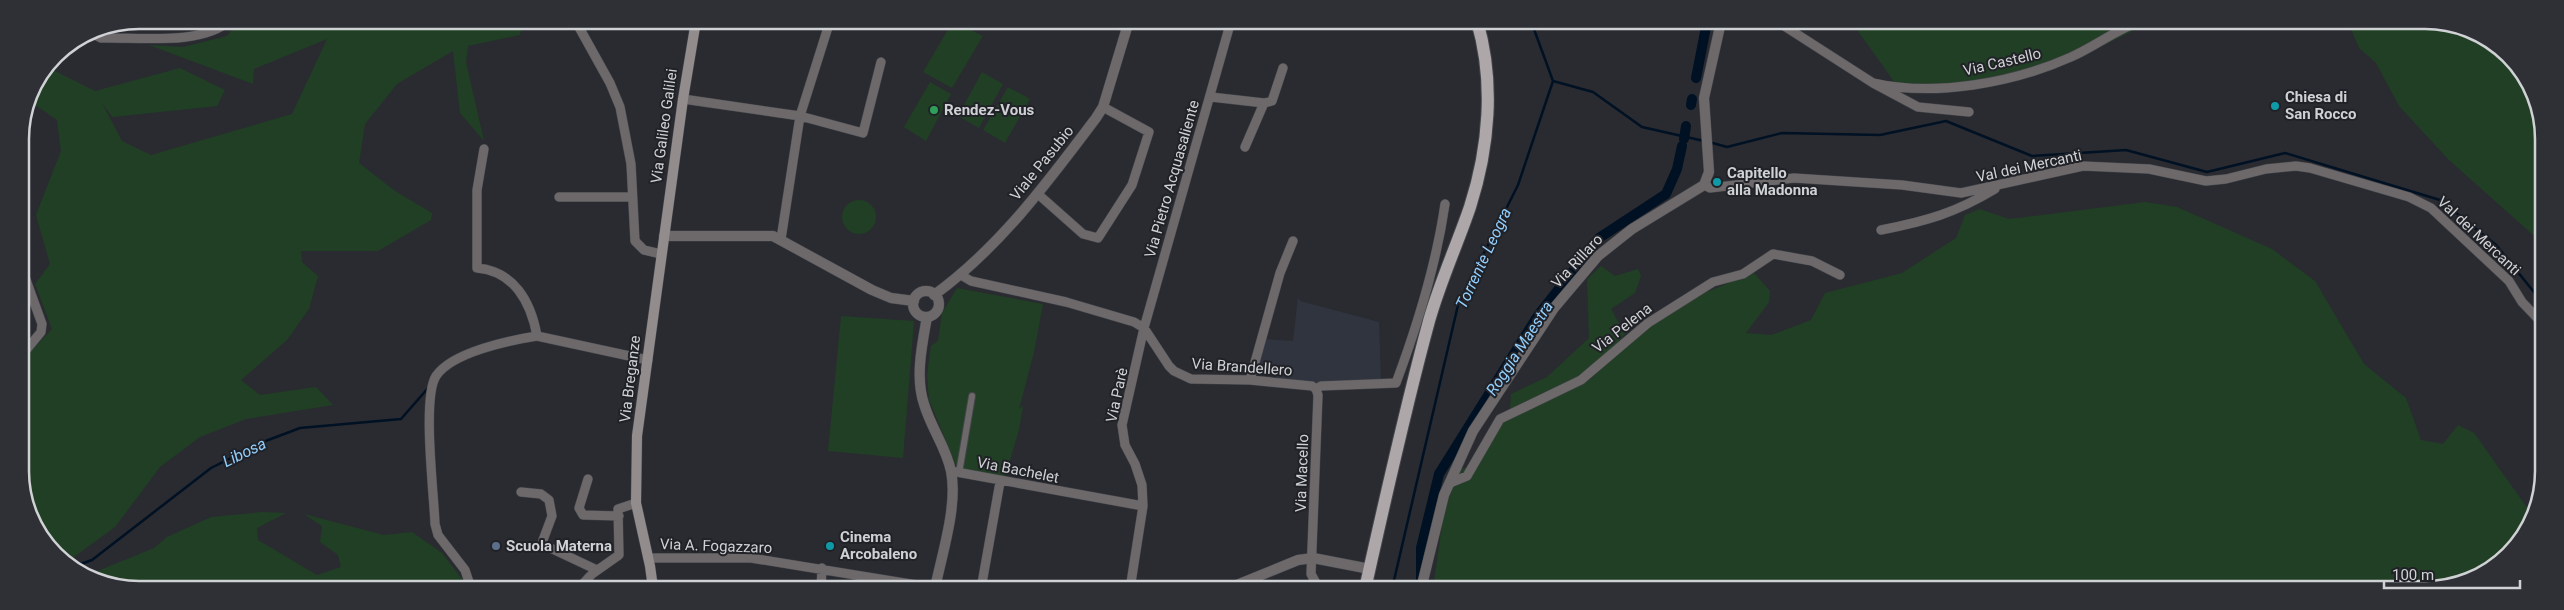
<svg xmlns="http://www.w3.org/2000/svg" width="2564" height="610" font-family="Roboto,sans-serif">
  <rect width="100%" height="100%" fill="#292b31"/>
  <path fill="#30343f" d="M1298,297L1300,301L1379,322L1381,380L1364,389L1281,381L1275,376L1255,374L1264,339L1293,341Z"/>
  <path fill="#213f24" d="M239,20H523L520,35L468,46L466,62L484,141L460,113L453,51L397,84L365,124L359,163L395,191L432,213L431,220L378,251H301L302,262L318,276L309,309L287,340L241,380L260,395L316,387L333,405L246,419L200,437L160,467L115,527L67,562L55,555L22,494V354L34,348L52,329L35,284L50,264L36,215L61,151L57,120L28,100L29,93L46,69L53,70L95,91L180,68L225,90L217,106L112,117L102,103L122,141L151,155L292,114L327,39L254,69L253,84L149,45L183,47L227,36Z
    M953,21L983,36L952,88L923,72Z
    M1845,22H2151L2086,54L2005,79L1898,87L1855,27Z
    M2348,22H2448L2509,55L2542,116V243L2448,159L2399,106L2376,63L2359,48Z
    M982,72L1003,84L979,128L958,116Z
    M930,82L951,94L926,141L904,127Z
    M1008,87L1030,99L1005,143L983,130Z
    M842 217a17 17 0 1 1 34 0a17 17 0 1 1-34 0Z
    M2145,202L2177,207L2272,249L2315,281L2364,364L2406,398L2421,440L2443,444L2458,425L2474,433L2533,516C2523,544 2498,569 2470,581C2459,586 2444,587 2432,590L1433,589L1444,511L1459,470L1481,461L1505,416L1592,378L1659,311L1754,273L1770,291L1769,302L1746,333L1771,335L1811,320L1825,293L1902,273L1956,238L1965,215L1980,209L2009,219Z
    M1601,266L1615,276L1638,269L1641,276L1635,293L1611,309L1625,334L1594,370L1510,409L1511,394L1547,377L1589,338L1587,279Z
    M957,288L1043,304L1034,352L1019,409L1023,406L1019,430L1005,477L961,469L956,465L929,400L927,374L931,346L938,341L942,313Z
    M841,316L914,321L903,458L828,451Z
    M263,512L286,513L257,528L258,540L317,575L341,567L338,555L320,542L322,526L304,514L384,535L412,532L442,553L469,588H116L90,574L154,548L167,537L211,517Z"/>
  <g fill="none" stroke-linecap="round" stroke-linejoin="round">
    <path stroke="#001123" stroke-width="2.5" d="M1706,29L1712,22
      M1553,81L1593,92L1642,127L1704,141
      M1709,142L1727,147L1782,133L1880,135L1946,121L2032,156L2126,150L2207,172L2285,153L2440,200L2496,245L2542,302
      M75,566L92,560L211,468L263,442L300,428L401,419L429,387
      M1392,589L1458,305L1518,185L1553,81L1531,21"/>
    <path stroke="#001123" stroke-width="10" d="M1696,78L1707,22
      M1691,105L1692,99
      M1684,139L1686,126
      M1421,579V548L1439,474L1539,314L1599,238L1666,194L1677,169L1682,146"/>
    <defs>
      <path id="pedestrian" d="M959,473L972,396"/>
      <path id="minor" d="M575,20L610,83L620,107L631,164L635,241L644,250L661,254
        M1073,21L1127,26
        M1778,22L1873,83L1918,107L1969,112
        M89,32L101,38C137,37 203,46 230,20
        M1873,83C1934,97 2013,83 2071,57C2094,47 2114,31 2138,22
        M1211,97L1264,103L1245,147
        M683,99L800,116L863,133L881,62
        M1264,103L1272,101L1283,68
        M484,149L477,190V268C514,271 531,302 537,336L648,360
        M1704,185L1710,188L1794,178L1902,185L1961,193L2083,166L2149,169L2206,181L2226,179L2266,169L2296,166L2310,168L2409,197L2431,208L2509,281L2522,302L2542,323
        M1039,195L1083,234L1098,238L1132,185L1149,132L1103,107
        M559,197H631
        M1881,230C1927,221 1955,213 1995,189
        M781,239L800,116L830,21
        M21,266L42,324L41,332L22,355
        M961,275L971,281L1066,302L1134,322L1144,328L1169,366L1174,371L1191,379L1250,380L1312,386L1316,389L1321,386L1396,383C1418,324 1436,266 1445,204
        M1250,380L1280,273L1293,241
        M1316,389L1318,395L1311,574L1316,583L1324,589
        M951,471L1143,506L1130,589
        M588,479L579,508L583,515L619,516
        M1450,483L1467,476L1500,419L1581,380L1648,323L1713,282L1743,274L1773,254L1812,261L1840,275
        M521,492L541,494L549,500L552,516L543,540L544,545L597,570
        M1143,506L1142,485L1135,464L1125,445L1122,425L1144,328L1231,21
        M648,558H751L935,588
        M471,588L465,570L438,535L435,524C434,494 422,398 436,376C452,352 511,340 537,336
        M579,588L592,574L619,555L618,509L636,503
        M821,588L822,568
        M981,589L1000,482"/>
      <path id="tertiary" d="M664,236H773L872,290L891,298L914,301
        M913 304a13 13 0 1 1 26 0a13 13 0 1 1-26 0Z
        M934,295C999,248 1048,182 1096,118L1103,107L1129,21
        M927,317C922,345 915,377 924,404C931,428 946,447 951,471C958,505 942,554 935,588
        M1227,589L1298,560L1313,558L1370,569
        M1421,589L1444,495L1473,431L1554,308L1598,256L1632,229L1704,185L1709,172L1704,98L1721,22"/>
      <path id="secondary" d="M653,588L650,566L636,503L637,436L683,99L696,21"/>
      <path id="primary" d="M1365,589C1385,500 1405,409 1429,321C1440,282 1457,245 1470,207C1489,148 1495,82 1477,21"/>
    </defs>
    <use href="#pedestrian" stroke="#44464b" stroke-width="8"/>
    <use href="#minor" stroke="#44464b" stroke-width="10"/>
    <use href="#tertiary" stroke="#44464b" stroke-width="11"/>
    <use href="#secondary" stroke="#44464b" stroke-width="11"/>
    <use href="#primary" stroke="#44464b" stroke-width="14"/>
    <use href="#pedestrian" stroke="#6d696a" stroke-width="6"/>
    <use href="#minor" stroke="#6d696a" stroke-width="9"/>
    <use href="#tertiary" stroke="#6d696a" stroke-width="10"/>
    <use href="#secondary" stroke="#928c8d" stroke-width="10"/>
    <use href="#primary" stroke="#aea7a9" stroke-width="12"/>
  </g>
  <g fill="#0f9aa8" stroke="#202227" stroke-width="2">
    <circle cx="2275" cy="106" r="5"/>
    <circle cx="1717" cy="182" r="5"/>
    <circle cx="830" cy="546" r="5"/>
  </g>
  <circle fill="#2e9e5b" stroke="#202227" stroke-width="2" cx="934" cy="110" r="5"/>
  <circle fill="#5c6f8a" stroke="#202227" stroke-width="2" cx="496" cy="546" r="5"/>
  <g text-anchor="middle" stroke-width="4" stroke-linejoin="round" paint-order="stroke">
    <g font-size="15" fill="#cfd1d4" stroke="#202227">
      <text transform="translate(2002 62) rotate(-13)" y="5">Via Castello</text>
      <text transform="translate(664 126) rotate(-82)" y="5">Via Galileo Galilei</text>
      <text transform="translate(1042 163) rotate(-51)" y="5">Viale Pasubio</text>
      <text transform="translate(2029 166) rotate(-12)" y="5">Val dei Mercanti</text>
      <text transform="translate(1172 179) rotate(-74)" y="5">Via Pietro Acquasaliente</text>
      <text transform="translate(2479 236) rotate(43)" y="5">Val dei Mercanti</text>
      <text transform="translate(1577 261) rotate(-47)" y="5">Via Rillaro</text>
      <text transform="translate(1622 328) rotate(-38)" y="5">Via Pelena</text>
      <text transform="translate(1242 367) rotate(4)" y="5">Via Brandellero</text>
      <text transform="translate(630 379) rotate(-83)" y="5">Via Breganze</text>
      <text transform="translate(1117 395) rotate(-78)" y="5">Via Parè</text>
      <text transform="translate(1018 470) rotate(11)" y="5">Via Bachelet</text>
      <text transform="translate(1302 473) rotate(-88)" y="5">Via Macello</text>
      <text transform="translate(716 546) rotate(2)" y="5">Via A. Fogazzaro</text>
    </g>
    <g font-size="15" font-weight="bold" fill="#cfd1d4" stroke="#202227" text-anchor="start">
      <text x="2285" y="102">Chiesa di<tspan x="2285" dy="17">San Rocco</tspan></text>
      <text x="944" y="115">Rendez-Vous</text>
      <text x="1727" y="178">Capitello<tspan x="1727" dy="17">alla Madonna</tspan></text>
      <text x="840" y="542">Cinema<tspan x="840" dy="17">Arcobaleno</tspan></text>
      <text x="506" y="551">Scuola Materna</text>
    </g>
    <g font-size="16" font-style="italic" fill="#92cefc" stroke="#202227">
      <text transform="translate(1483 258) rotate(-65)" y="6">Torrente Leogra</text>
      <text transform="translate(1519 348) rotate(-57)" y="6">Roggia Maestra</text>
      <text transform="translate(244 452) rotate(-26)" y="6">Libosa</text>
    </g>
  </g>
  <path d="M0 0H2564V610H0ZM139 29H2425A110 110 0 0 1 2535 139V471A110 110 0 0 1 2425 581H139A110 110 0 0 1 29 471V139A110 110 0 0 1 139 29Z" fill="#2e3035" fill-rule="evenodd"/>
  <path fill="none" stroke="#cfd1d4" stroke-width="2.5" d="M139 29H2425A110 110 0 0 1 2535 139V471A110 110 0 0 1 2425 581H139A110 110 0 0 1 29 471V139A110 110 0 0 1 139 29Z"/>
  <path d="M2384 580v8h136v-8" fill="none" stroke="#cfd1d4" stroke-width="2.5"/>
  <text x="2392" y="580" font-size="15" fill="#cfd1d4" stroke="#202227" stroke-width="4" paint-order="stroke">100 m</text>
</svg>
